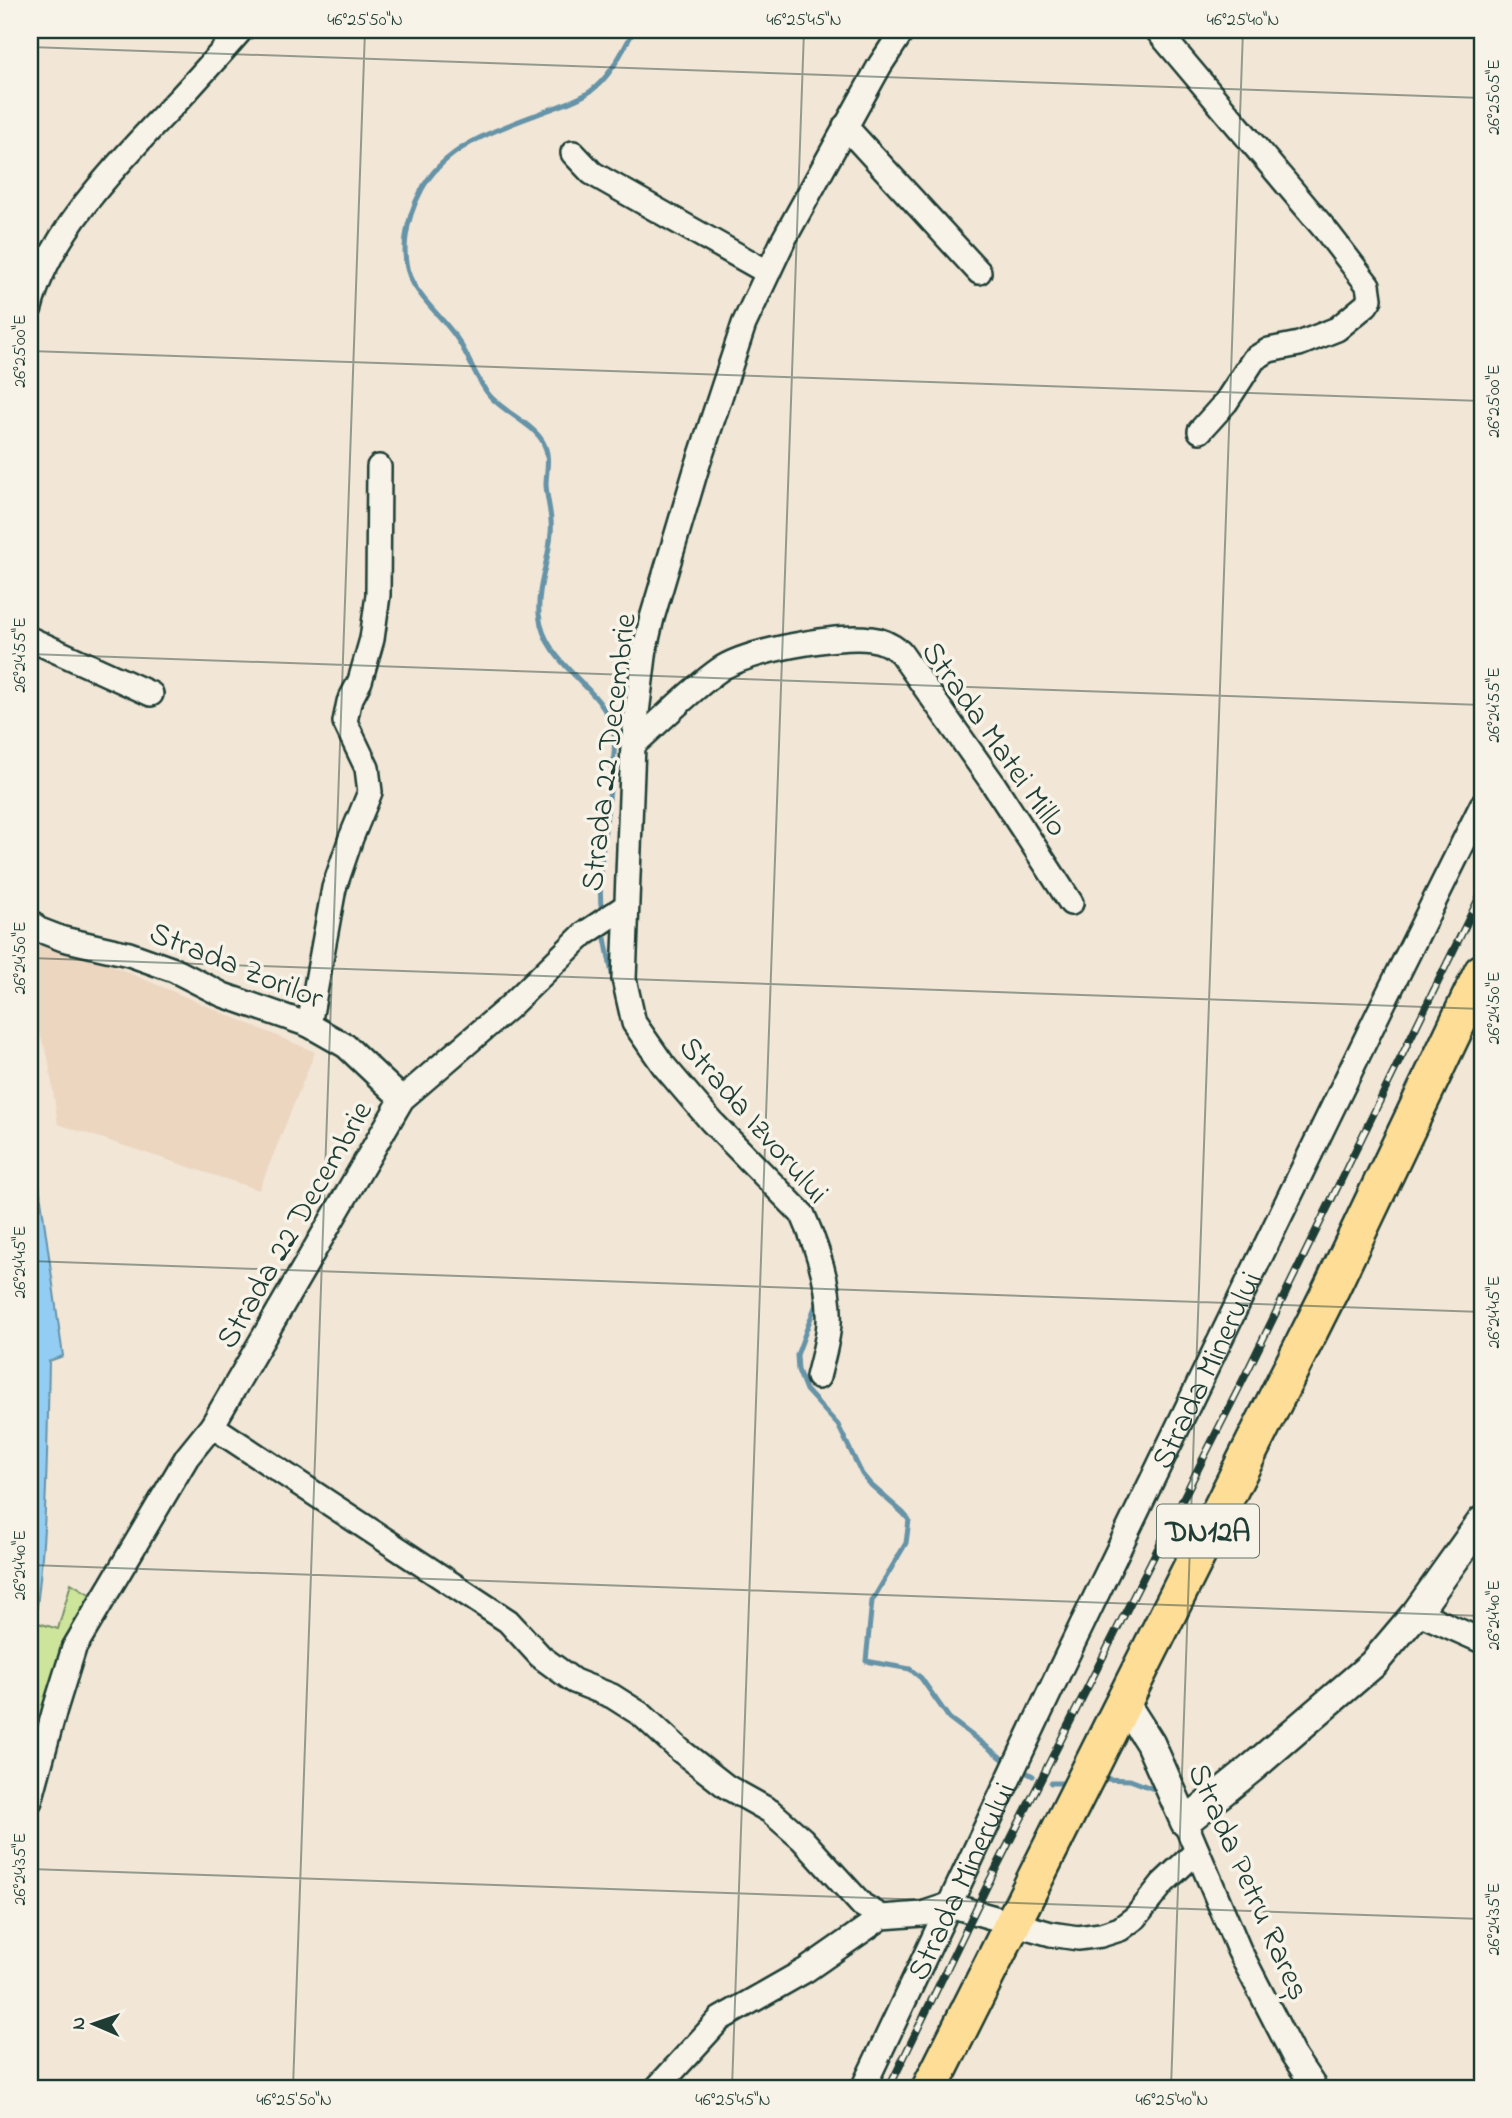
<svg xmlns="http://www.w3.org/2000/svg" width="1512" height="2118" font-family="'Indie Flower',sans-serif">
  <rect width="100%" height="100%" fill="#f2e6d6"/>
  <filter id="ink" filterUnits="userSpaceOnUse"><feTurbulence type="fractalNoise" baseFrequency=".0143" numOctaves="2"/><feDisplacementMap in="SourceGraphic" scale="14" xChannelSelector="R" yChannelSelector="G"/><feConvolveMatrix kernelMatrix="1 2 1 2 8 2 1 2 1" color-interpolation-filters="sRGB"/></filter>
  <g filter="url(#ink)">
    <path fill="#ecd6c0" d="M33,932L315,1052L259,1190L58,1124L48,1057L30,1007V943Z"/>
    <path fill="#cde59a" stroke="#769167" stroke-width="2" d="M71,1583L109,1606L81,1656L30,1829V1653L35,1622L58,1629Z"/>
    <path fill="#94cdf3" stroke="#6593a7" stroke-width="2" d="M30,1121L63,1356L49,1361C47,1458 47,1557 30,1653Z"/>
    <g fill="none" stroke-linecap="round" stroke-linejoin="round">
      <path stroke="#6593a7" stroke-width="5" d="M602,915C596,871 607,824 611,780C613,763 617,742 612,726C599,684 544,665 539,614C537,586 549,561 551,533C553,517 547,501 546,485C546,470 551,457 543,442C533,424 505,413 490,396C476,380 470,358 458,340C445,320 426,305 414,285C397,258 407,217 421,191C444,145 501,128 546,111C561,105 577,101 591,91C611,76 622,52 634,30
        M603,928L614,984
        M643,1055L657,1075
        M816,1287V1304L797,1355L798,1370L806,1390L838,1425L862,1474L871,1485L903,1513L909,1520L906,1543L872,1601L866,1661L910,1669L921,1678L949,1718L1003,1759
        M1020,1769L1033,1776
        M1104,1779L1130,1780L1159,1791
        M1051,1783H1066"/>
      <defs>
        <g id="minor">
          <path d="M1157,30L1328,233L1368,285L1370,299L1366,305L1337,329L1299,344L1269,350L1254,359L1226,402L1200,431"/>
          <path d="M845,126L979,272"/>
          <path d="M573,153L592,173L604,180L767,272"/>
          <path d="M30,308C49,230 127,154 181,97C201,75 221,53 241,30"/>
          <path d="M30,639L151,694"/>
          <path d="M633,745C661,721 688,692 719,670C745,651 839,634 871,639C882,640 891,645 900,652L992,782L1071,903"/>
          <path d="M30,921L37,929L63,939L129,954L174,970L223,995L309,1025L346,1046L402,1099"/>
          <path d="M309,1025L334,888L351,838L370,792L367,768L345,722L349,702L360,681L372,639L378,595L379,467"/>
          <path d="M818,1377C822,1360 828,1341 829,1323C831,1287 817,1247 803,1215L711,1121L664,1066L634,1023L624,979L633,745L645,648L652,618L696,470L744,324L784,239L880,65L903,30"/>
          <path d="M212,1426L508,1621L541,1657L574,1681L612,1696L642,1715L681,1751L727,1787L770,1811L802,1839L862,1905L882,1917"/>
          <path d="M1417,1612L1482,1641"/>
          <path d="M30,1801L55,1709L74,1648L187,1457L212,1426L402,1099L508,1008L584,934L626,906"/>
          <path d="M1185,1822L1239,1950L1293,2055L1315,2088"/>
          <path d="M657,2088L720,2019L806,1970L882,1917L922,1914L949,1905L1051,1934L1078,1938L1101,1935L1120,1929L1136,1917L1163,1883L1197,1851"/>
          <path id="s1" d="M863,2088L1060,1670L1380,1010L1482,805"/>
        </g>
        <path id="tertiary" d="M1124,1702L1150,1743L1185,1822L1252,1768L1373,1664L1417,1612L1482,1521"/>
        <path id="primary" d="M930,2088L1332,1287L1482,972"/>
      </defs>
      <use href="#minor" stroke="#1f3d34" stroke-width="28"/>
      <use href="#tertiary" stroke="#1f3d34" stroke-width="33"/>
      <use href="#primary" stroke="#1f3d34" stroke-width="40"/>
      <use href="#minor" stroke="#f7f3e8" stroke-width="23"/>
      <use href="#tertiary" stroke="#f7f3e8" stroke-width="28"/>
      <use href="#primary" stroke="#fedd96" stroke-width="35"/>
      <defs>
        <path id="rail" d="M889,2088L986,1888L1243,1380L1482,892"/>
      </defs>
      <use href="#rail" stroke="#1f3d34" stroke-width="8"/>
      <use href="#rail" stroke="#f7f3e8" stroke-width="5" stroke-dasharray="16" stroke-linecap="butt"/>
    </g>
  </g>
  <path fill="none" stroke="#1f3d34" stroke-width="2" stroke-opacity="0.45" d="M30,47L1482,98M30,351L1482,401M30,654L1482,705M30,958L1482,1009M30,1261L1482,1312M30,1565L1482,1616M30,1869L1482,1919M293,2088L365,30M732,2088L804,30M1171,2088L1243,30"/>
  <g text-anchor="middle" stroke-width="7" stroke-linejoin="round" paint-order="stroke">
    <rect fill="#f7f3e8" stroke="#60746a" stroke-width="2" x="1157" y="1504.5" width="102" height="53" rx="5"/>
    <g font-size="30" font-weight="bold" fill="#1f3d34">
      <text x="1208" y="1541">DN12A</text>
    </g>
    <g font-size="32" fill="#1f3d34" stroke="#f7f3e8">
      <text transform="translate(996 738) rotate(55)" y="11">Strada Matei Millo</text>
      <text transform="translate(607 752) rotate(-83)" y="11">Strada 22 Decembrie</text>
      <text transform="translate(237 964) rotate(22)" y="11">Strada Zorilor</text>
      <text transform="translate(755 1119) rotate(49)" y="11">Strada Izvorului</text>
      <text transform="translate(293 1224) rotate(-60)" y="11">Strada 22 Decembrie</text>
      <text dy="11" stroke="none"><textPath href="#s1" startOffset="796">Strada Minerului</textPath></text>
      <text dy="11" stroke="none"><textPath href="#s1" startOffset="229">Strada Minerului</textPath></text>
      <text transform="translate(1250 1881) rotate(66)" y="11">Strada Petru Rareș</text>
    </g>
  </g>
  <rect width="1512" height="2118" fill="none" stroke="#f7f3e8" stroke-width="77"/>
  <g transform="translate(94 2024) rotate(272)" stroke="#f7f3e8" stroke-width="5" paint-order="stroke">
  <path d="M0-5L12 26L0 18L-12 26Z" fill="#1f3d34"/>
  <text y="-10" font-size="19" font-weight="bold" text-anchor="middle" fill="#1f3d34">N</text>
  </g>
  <rect x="38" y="38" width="1436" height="2042" fill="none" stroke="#1f3d34" stroke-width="2.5"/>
  <g font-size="18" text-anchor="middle" fill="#1f3d34">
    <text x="365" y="25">46°25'50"N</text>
    <text x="804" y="25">46°25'45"N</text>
    <text x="1243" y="25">46°25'40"N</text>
    <text transform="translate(1493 97) rotate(-90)" y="6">26°25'05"E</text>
    <text transform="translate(19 351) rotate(-90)" y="6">26°25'00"E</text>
    <text transform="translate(1493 401) rotate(-90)" y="6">26°25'00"E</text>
    <text transform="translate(19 655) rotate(-90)" y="6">26°24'55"E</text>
    <text transform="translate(1493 705) rotate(-90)" y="6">26°24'55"E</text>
    <text transform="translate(19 958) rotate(-90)" y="6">26°24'50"E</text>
    <text transform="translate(1493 1008) rotate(-90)" y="6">26°24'50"E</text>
    <text transform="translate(19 1262) rotate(-90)" y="6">26°24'45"E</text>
    <text transform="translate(1493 1312) rotate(-90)" y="6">26°24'45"E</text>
    <text transform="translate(19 1565) rotate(-90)" y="6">26°24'40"E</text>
    <text transform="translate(1493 1615) rotate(-90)" y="6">26°24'40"E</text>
    <text transform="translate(19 1869) rotate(-90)" y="6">26°24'35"E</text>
    <text transform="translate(1493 1919) rotate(-90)" y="6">26°24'35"E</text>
    <text x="294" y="2105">46°25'50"N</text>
    <text x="733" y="2105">46°25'45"N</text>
    <text x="1172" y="2105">46°25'40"N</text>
  </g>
</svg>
